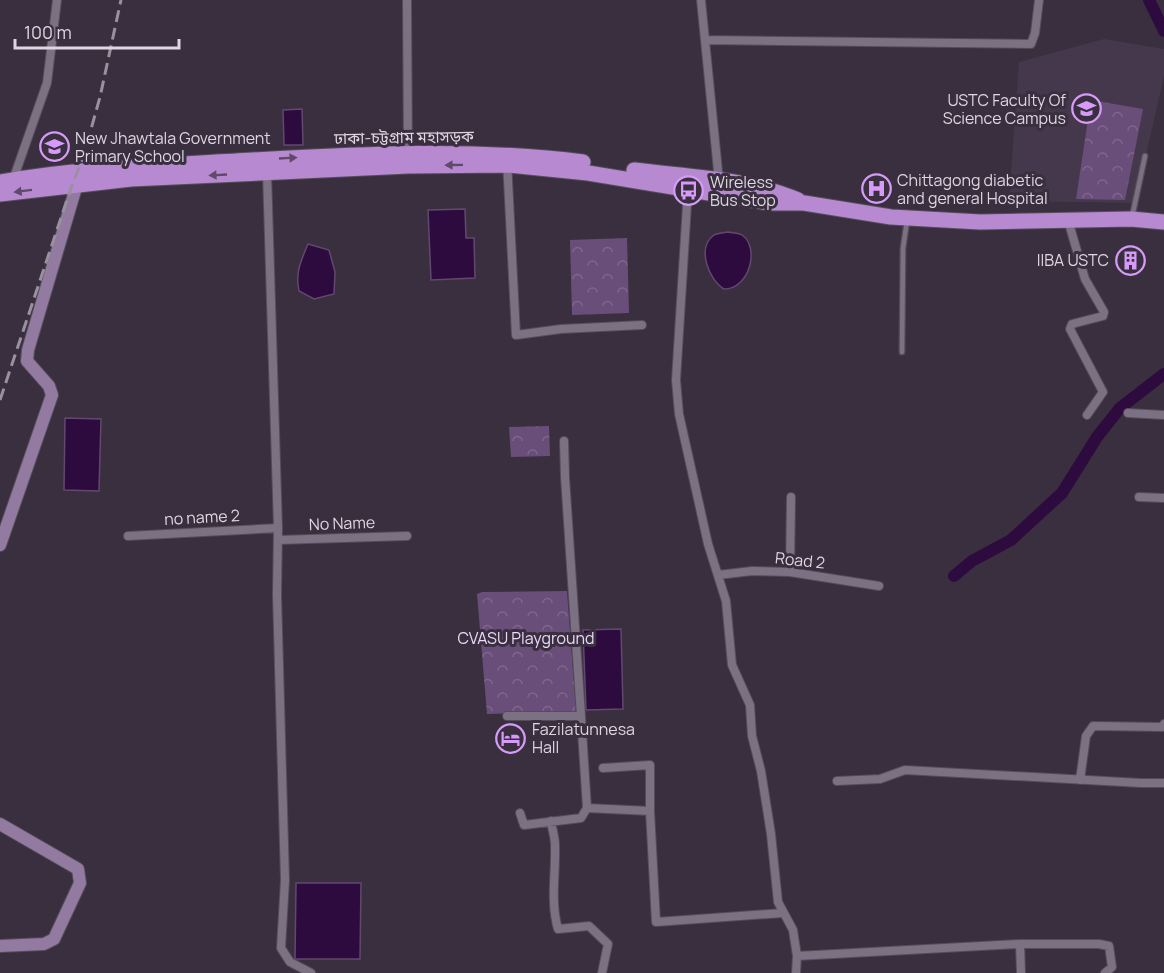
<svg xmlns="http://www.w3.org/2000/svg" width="1164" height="973" font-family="Manrope,'Noto Sans Bengali',sans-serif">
  <defs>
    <pattern id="park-crowns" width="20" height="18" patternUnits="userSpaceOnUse" patternTransform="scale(1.5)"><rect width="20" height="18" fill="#694e79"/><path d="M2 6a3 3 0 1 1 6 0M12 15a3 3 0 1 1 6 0" fill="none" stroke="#7e678c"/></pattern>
  </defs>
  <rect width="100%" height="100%" fill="#392f3f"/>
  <path fill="#45384d" d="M1104,39L1164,49V76L1135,203L1009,201L1019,62Z"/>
  <path fill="url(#park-crowns)" d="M1091,100L1143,109L1125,200L1076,199Z
    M627,238L629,313L572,315L570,240Z
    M549,426L550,456L511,457L509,427Z
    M567,591L576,711L487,714L477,594L482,592Z"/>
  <path fill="#2e0b3e" stroke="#62486f" stroke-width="1.5" d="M302,109L303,145H284L283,110Z
    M465,209L466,238H474L475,278L431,280L428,210Z
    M728,232C732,233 739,233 742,235C760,247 750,289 724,289C709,280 696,248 714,235C718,233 723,233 728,232Z
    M308,244L329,250L335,272L334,294L314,299L299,291C295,272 301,261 308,244Z
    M65,418L101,419L99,491L64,490Z
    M621,629L623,709L586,710L583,630Z
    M296,883H361L360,959H295Z"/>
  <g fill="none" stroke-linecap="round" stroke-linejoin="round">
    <path stroke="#2e0b3e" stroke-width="12" d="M1149,0L1164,31
      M954,576L972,561L1011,540L1062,493L1097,437L1120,408L1164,374"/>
    <defs>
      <path id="service" d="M1132,217L1145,156
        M902,352L903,248L907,221"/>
      <path id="minor" d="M407,0L408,157
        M701,0L719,181
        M706,40L1031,44L1035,33L1039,0
        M507,161L516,335L561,329L642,325
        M267,173L278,528L277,595L285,880L281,948L290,962L311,973
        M13,180L47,83L57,0
        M688,189L676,380L679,414L708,544L726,601L732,665L750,705L752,736L761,771L771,834L778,902L793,930L797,956L796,973
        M1068,220L1085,279L1104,312L1103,316L1072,324L1070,329L1103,392L1087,415
        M1128,413L1164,415
        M564,441L565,477L581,716
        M1139,497L1164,498
        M128,536L278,528
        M278,540L407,536
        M790,572L791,497
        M718,575L752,571L790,572L879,586
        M507,716H581L587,808L581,818L524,825L520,813
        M603,768L650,765V811L656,922L783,913
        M1080,780L1086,736L1093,726L1162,727L1164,724
        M837,781L880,779L905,770L1141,783H1164
        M587,808L650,811
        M551,821C552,829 555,837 555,845C556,873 550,901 558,929L589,926L608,944L602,973
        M1020,944L1021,973
        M797,956L1020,944H1099L1109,946L1112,967L1105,973"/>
      <path id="secondary" d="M0,545L52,395L49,386L27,361L28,350L77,184
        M0,824L78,869L80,883L54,939L44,944L0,946"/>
      <path id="trunk" d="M634,170C688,177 747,178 798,200
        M0,182C83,167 169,165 253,160C363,154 473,148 583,162
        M0,194L131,179L408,166L508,165L588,173L769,203H804L891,217L980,222L1131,219L1164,222"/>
    </defs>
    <use href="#service" stroke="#554d5a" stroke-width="7"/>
    <use href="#minor" stroke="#554d5a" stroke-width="10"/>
    <use href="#secondary" stroke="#554d5a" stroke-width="14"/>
    <use href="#trunk" stroke="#554d5a" stroke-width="17"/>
    <use href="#service" stroke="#7c7183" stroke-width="4.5"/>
    <use href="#minor" stroke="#7c7183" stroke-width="8"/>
    <use href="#secondary" stroke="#927aa0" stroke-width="12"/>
    <use href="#trunk" stroke="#b689d0" stroke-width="15"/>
    <path stroke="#99919e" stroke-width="3" stroke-dasharray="12 6" stroke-linecap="butt" d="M0,400L72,185L83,158L100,97L121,0"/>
  </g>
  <defs><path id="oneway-solid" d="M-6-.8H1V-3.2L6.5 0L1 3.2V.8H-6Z" transform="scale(1.5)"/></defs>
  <g fill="#5e4a6a">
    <use href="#oneway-solid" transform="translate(288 158) rotate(-3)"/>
    <use href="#oneway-solid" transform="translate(454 165) rotate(179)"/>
    <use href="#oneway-solid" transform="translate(218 175) rotate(177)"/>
    <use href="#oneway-solid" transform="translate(23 191) rotate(173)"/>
  </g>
  <defs>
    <symbol id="university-ring" viewBox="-11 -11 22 22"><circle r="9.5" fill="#392f3f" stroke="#d69bf9" stroke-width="1.5"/><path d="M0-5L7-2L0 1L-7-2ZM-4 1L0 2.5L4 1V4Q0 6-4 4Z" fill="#d69bf9"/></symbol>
    <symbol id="school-ring" viewBox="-11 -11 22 22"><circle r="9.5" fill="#392f3f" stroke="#d69bf9" stroke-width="1.5"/><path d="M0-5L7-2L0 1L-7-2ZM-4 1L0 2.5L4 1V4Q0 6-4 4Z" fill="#d69bf9"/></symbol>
    <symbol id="hospital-ring" viewBox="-11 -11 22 22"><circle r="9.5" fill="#392f3f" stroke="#d69bf9" stroke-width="1.5"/><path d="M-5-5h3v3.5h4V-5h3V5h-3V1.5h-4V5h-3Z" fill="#d69bf9"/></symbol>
    <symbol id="bus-ring" viewBox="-11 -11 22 22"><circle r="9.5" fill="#392f3f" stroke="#d69bf9" stroke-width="1.5"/><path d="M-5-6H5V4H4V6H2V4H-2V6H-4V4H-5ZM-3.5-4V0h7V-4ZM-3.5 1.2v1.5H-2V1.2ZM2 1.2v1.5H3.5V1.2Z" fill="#d69bf9"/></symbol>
    <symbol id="building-ring" viewBox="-11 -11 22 22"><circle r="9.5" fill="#392f3f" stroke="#d69bf9" stroke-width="1.5"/><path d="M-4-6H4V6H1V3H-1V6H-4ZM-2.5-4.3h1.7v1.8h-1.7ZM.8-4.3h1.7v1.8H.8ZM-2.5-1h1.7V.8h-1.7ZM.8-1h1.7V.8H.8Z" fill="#d69bf9"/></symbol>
    <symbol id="hotel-ring" viewBox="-11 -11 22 22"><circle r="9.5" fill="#392f3f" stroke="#d69bf9" stroke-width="1.5"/><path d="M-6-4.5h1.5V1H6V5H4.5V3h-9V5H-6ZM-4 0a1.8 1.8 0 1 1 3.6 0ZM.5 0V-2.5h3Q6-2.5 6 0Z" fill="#d69bf9"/></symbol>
  </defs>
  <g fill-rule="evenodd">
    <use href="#university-ring" x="1070" y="92" width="33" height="33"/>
    <use href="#school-ring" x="38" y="130" width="33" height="33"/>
    <use href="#hospital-ring" x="860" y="172" width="33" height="33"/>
    <use href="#bus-ring" x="672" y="174" width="33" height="33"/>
    <use href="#building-ring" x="1114" y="244" width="33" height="33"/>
    <use href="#hotel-ring" x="494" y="722" width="33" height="33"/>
  </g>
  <g text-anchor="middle" stroke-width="6" stroke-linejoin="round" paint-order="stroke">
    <g font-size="16" fill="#ddd7e1" stroke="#392f3f" text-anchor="start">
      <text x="1066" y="106" text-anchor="end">USTC Faculty Of<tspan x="1066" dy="18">Science Campus</tspan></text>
      <text x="75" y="144">New Jhawtala Government<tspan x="75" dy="18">Primary School</tspan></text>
      <text x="897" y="186">Chittagong diabetic<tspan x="897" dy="18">and general Hospital</tspan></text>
      <text x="710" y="188">Wireless<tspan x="710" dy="18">Bus Stop</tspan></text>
      <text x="1109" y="266" text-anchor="end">IIBA USTC</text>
      <text x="532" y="735">Fazilatunnesa<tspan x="532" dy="18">Hall</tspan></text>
    </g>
    <g font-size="16" fill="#ddd7e1" stroke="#392f3f">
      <text transform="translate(404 137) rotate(-1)" y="6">ঢাকা-চট্টগ্রাম মহাসড়ক</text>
      <text transform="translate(202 517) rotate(-3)" y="6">no name 2</text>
      <text transform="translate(342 523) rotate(-2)" y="6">No Name</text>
      <text transform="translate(800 560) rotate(6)" y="6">Road 2</text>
    </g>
    <g font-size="16" fill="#ecd7f9" stroke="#392f3f">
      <text x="526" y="644">CVASU Playground</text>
    </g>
  </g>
  <path d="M15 39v9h164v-9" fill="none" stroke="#ddd7e1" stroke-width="3"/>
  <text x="24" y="39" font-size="18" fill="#ddd7e1" stroke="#392f3f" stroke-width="4.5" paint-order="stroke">100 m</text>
</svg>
